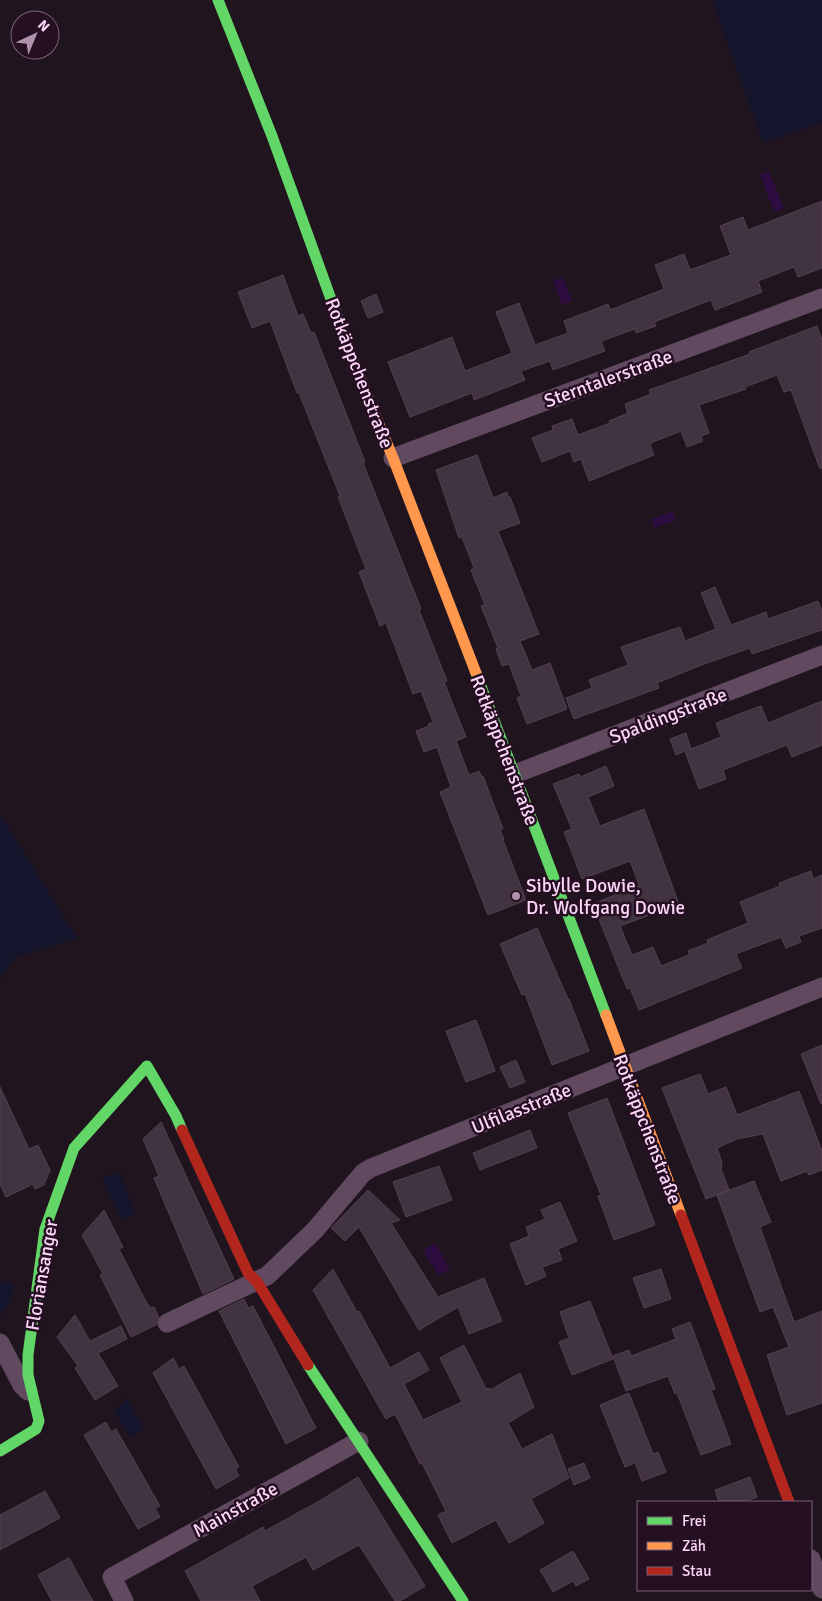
<svg xmlns="http://www.w3.org/2000/svg" width="822" height="1601" font-family="Signika,sans-serif">
  <rect width="100%" height="100%" fill="#20151e"/>
  <path fill="#15142d" d="M712,0H822V123L763,143Z
    M0,814L77,938L36,951L15,957L0,979Z
    M120,1172L135,1214L121,1219L102,1178Z
    M4,1281L13,1283C14,1297 9,1305 0,1316V1282Z
    M127,1398L144,1429L130,1437L114,1411Z"/>
  <path fill="#2d0d3f" d="M769,171L784,208L774,212L760,175Z
    M563,277L572,301L562,305L553,281Z
    M673,511L676,520L655,528L651,519Z
    M435,1243L450,1269L438,1275L423,1250Z"/>
  <path fill="#423340" stroke="#534050" d="M822,201V268L798,277L794,267L758,281L762,292L715,310L711,300L654,322L656,326L647,329L636,333L635,329L601,341L605,351L553,370L550,361L521,371L525,380L474,400L472,393L410,417L388,362L452,337L465,371L512,353L496,312L519,303L535,345L568,333L564,321L608,304L610,310L664,289L655,265L684,254L690,270L731,255L720,226L743,217L748,230Z
    M283,275L298,316L303,314L311,333L314,332L349,421L365,462L363,463L421,609L419,610L447,681L444,682L466,737L456,741L469,775L479,771L481,776H483L503,829L500,830L504,839L503,840L526,900L488,915L440,792L451,787L437,747L424,752L416,731L429,726L428,724L433,722L421,691L413,694L386,623L380,626L359,572L366,569L338,497L340,496L299,393H297L270,321L252,328L238,292Z
    M376,294L383,312L368,318L361,301Z
    M817,326L822,340V468L820,469L791,390L784,392L777,375L745,387L746,389L699,405L709,433L701,436L703,441L687,447L681,431L653,442L650,445L654,455L589,481L581,459L574,462L570,451L542,462L532,438L553,430L552,426L572,419L578,435L610,423L609,421L628,413L625,404L651,394L649,390L750,354L749,352Z
    M477,455L493,498L507,492L508,497H510L520,523L498,531L539,634L520,641L532,670L550,663L567,709L527,724L517,698L521,696L509,664L502,666L496,649L498,648L481,606L485,605L471,570L474,568L462,537L459,538L436,470Z
    M715,587L731,625L766,612L768,619L818,601L822,611V630L752,654L750,648L704,664L657,683L659,688L574,719L566,698L592,688L589,680L628,665L621,647L680,627L685,641L716,629L701,593Z
    M822,701V745L792,757L787,745L723,770L726,779L699,789L685,751L676,755L670,739L686,733L691,749L721,737L716,723L755,708L761,706L768,723Z
    M606,766L614,786L588,797L600,826L644,809L679,904L620,926L632,955L653,947L661,966L689,955L688,951L708,943L707,940L748,923L740,902L780,886L779,883L811,871L813,879L822,875V928L799,936L801,942L786,948L781,937L736,954L742,968L639,1010L630,988L627,989L593,904L639,885L630,861L582,879L564,832L572,829L553,784L579,774L580,777Z
    M537,928L568,999H569L589,1051L552,1065L525,994L522,995L500,944Z
    M476,1020L495,1071L466,1082L446,1031Z
    M822,1045V1103L821,1104L801,1054Z
    M516,1060L525,1082L510,1088L500,1067Z
    M700,1074L708,1094L726,1087L737,1115L799,1091L822,1151V1170L809,1175L807,1171L781,1181L763,1134L737,1139L717,1148L722,1163L721,1169L729,1190L706,1199L662,1088Z
    M0,1087L29,1149L38,1145L50,1170L44,1185L35,1189L33,1184L6,1197L0,1184Z
    M607,1098L655,1225L614,1240L598,1196L601,1195L568,1113Z
    M161,1122L234,1279L203,1294L154,1178L159,1176L143,1139Z
    M530,1130L537,1148L480,1170L473,1153Z
    M439,1166L452,1200L406,1217L393,1182Z
    M754,1181L771,1222L760,1227L794,1322L822,1311V1403L787,1415L767,1355L789,1347L773,1307L760,1312L717,1195Z
    M368,1190L400,1220L391,1223L438,1297L484,1278L502,1321L469,1334L458,1307L419,1330L359,1227L345,1241L331,1228Z
    M560,1202L577,1241L558,1249L562,1260L542,1267L546,1276L526,1285L510,1244L529,1236L526,1227L545,1219L541,1210Z
    M104,1210L123,1247L119,1249L142,1294L150,1308L154,1307L158,1316L156,1325L131,1337L100,1275L103,1274L82,1235Z
    M333,1269L357,1312L359,1311L390,1368L419,1352L429,1370L404,1384L423,1420L462,1402L440,1358L464,1345L486,1389L489,1388L490,1390L520,1373L534,1407L508,1423L522,1449L552,1434L569,1478L531,1499L544,1523L509,1543L496,1520L452,1543L438,1515L446,1511L422,1463L420,1464L395,1414L386,1419L313,1290Z
    M661,1269L671,1299L644,1308L633,1278Z
    M244,1299L248,1308L253,1306L316,1428L286,1444L219,1311Z
    M590,1301L613,1359L572,1375L559,1342L569,1338L560,1312Z
    M75,1315L90,1341L121,1326L127,1339L98,1353L118,1386L95,1400L75,1368L78,1366L57,1337Z
    M690,1322L715,1389L711,1390L731,1444L701,1455L677,1393L675,1394L668,1376L626,1391L613,1356L629,1350L631,1356L676,1339L672,1329Z
    M173,1358L179,1369L184,1366L239,1467L235,1469L239,1476L216,1489L153,1373Z
    M629,1393L653,1454L658,1452L666,1472L642,1481L635,1463L625,1467L600,1405Z
    M106,1422L111,1432L116,1429L160,1506L155,1508L160,1517L138,1529L84,1435Z
    M584,1463L590,1478L574,1485L568,1469Z
    M358,1477L425,1586L400,1601H395L359,1545L313,1570L306,1557L252,1586L260,1601H201L185,1571L263,1527L265,1531L321,1500Z
    M750,1477L757,1497L743,1502H719L715,1490Z
    M45,1491L60,1518L0,1550V1515Z
    M573,1551L589,1579L576,1586L573,1581L553,1592L540,1570Z
    M69,1558L85,1587L93,1601H52L38,1575Z"/>
  <g fill="none" stroke-linecap="round" stroke-linejoin="round">
    <path stroke="#614a5f" stroke-width="19" d="M393,458L822,298
      M515,774L822,655
      M167,1323L267,1276L315,1230L363,1173L371,1168L822,987
      M0,1343L22,1385L28,1391
      M811,1559L822,1589
      M124,1601L112,1577L359,1441"/>
    <path stroke="#63d668" stroke-width="11" d="M218,0L272,136L357,371
      M476,673L606,1015
      M308,1365L463,1601
      M0,1451L36,1429L39,1421L28,1375V1355L45,1229L74,1148L147,1066L176,1116L182,1130"/>
    <path stroke="#ff974d" stroke-width="11" d="M357,371L393,458L476,673
      M606,1015L681,1215"/>
    <path stroke="#b3261e" stroke-width="11" d="M182,1130L248,1273L257,1282L308,1365
      M681,1215L789,1502"/>
  </g>
  <circle fill="#b092ac" stroke="#251022" stroke-width="2" cx="516" cy="896" r="5"/>
  <g text-anchor="middle" stroke-width="5" stroke-linejoin="round" paint-order="stroke">
    <g font-size="19" fill="#fdd6f9" stroke="#251022">
      <text transform="translate(360 373) rotate(69)" y="7">Rotkäppchenstraße</text>
      <text transform="translate(608 378) rotate(-20)" y="7">Sterntalerstraße</text>
      <text transform="translate(668 715) rotate(-21)" y="7">Spaldingstraße</text>
      <text transform="translate(505 750) rotate(69)" y="7">Rotkäppchenstraße</text>
      <text transform="translate(521 1108) rotate(-22)" y="7">Ulfilasstraße</text>
      <text transform="translate(648 1129) rotate(69)" y="7">Rotkäppchenstraße</text>
      <text transform="translate(41 1275) rotate(-80)" y="7">Floriansanger</text>
      <text transform="translate(235 1509) rotate(-29)" y="7">Mainstraße</text>
    </g>
    <g font-size="19" fill="#fdd6f9" stroke="#251022" text-anchor="start">
      <text x="526" y="892">Sibylle Dowie,<tspan x="526" dy="22">Dr. Wolfgang Dowie</tspan></text>
    </g>
  </g>
  <rect x="637" y="1501" width="175" height="90" fill="#251022" stroke="#7b5f78"/>
  <rect x="647" y="1517" width="25" height="8" fill="#63d668" stroke="#7b5f78"/>
  <text x="682" y="1526" font-size="15" fill="#fdd6f9">Frei</text>
  <rect x="647" y="1542" width="25" height="8" fill="#ff974d" stroke="#7b5f78"/>
  <text x="682" y="1551" font-size="15" fill="#fdd6f9">Zäh</text>
  <rect x="647" y="1567" width="25" height="8" fill="#b3261e" stroke="#7b5f78"/>
  <text x="682" y="1576" font-size="15" fill="#fdd6f9">Stau</text>
  <g transform="translate(35 35) rotate(44)"><circle r="24" fill="#251022" stroke="#7b5f78"/>
  <path d="M0-4L9 19L0 12L-9 19Z" fill="#b092ac"/>
  <text y="-8" font-size="14" font-weight="bold" text-anchor="middle" fill="#fdd6f9">N</text>
  </g>
</svg>
